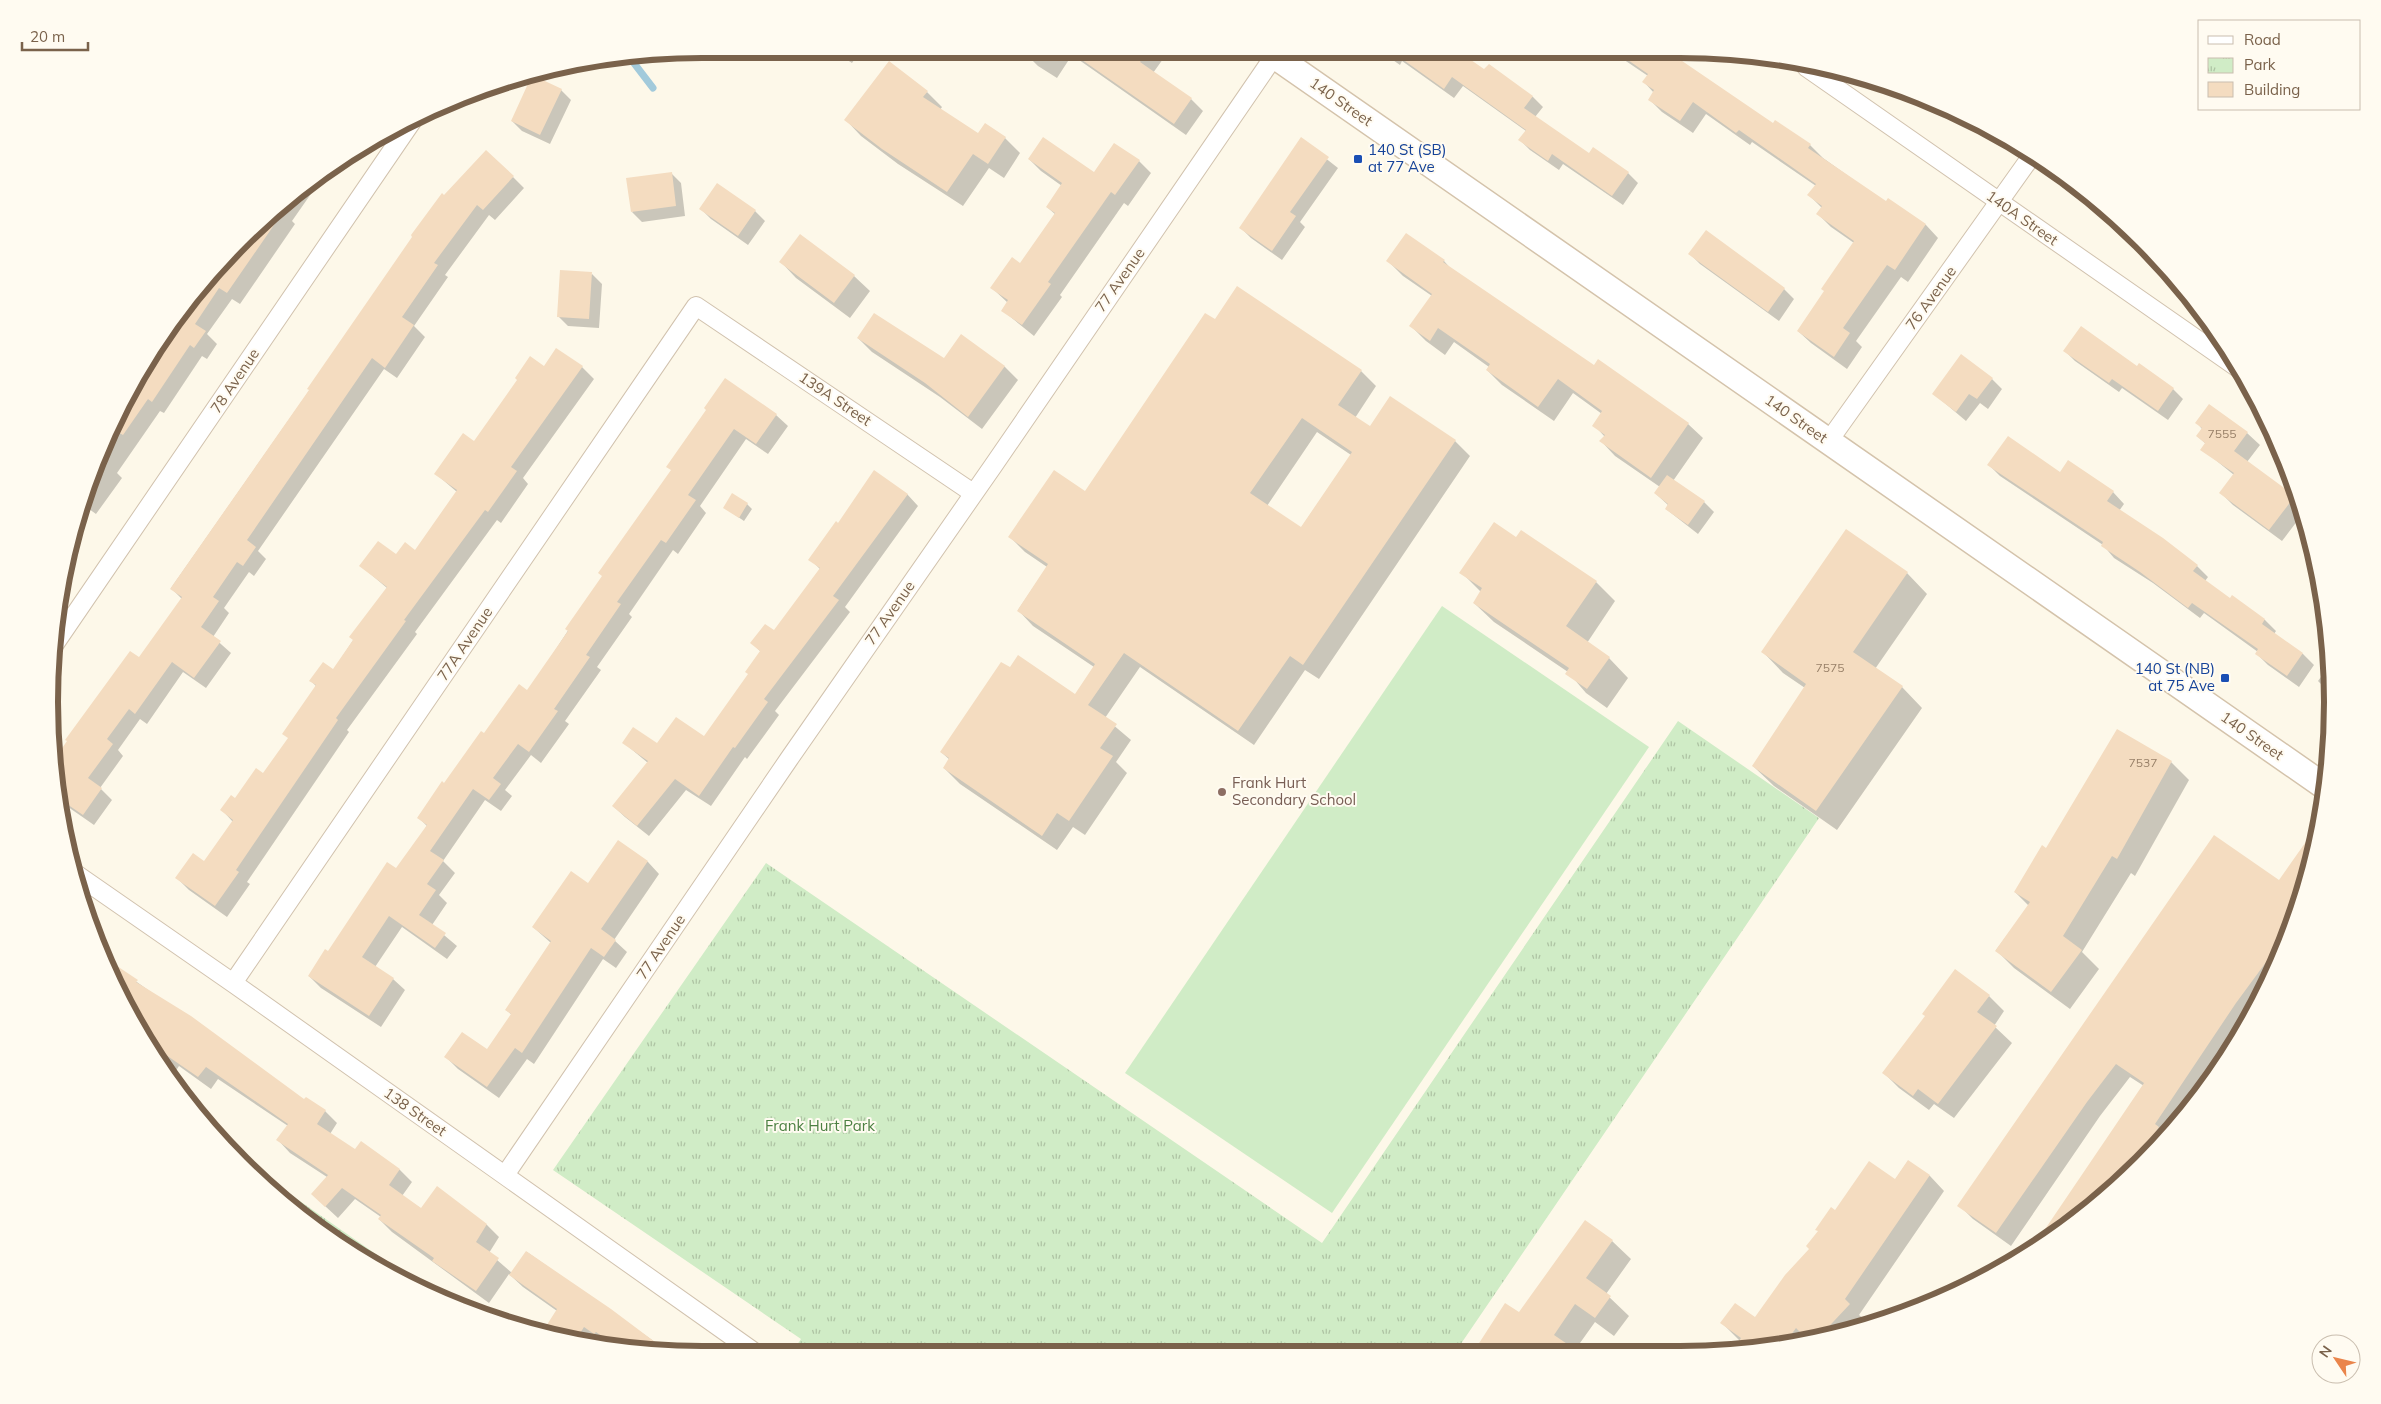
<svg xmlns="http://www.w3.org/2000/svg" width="2381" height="1404" font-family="Mulish,sans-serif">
  <defs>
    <pattern id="park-tufts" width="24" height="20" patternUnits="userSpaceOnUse" patternTransform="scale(1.25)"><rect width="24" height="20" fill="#d0ecc6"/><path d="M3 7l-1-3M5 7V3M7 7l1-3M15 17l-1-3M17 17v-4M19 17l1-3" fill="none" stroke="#aec3a3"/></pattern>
  </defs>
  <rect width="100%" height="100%" fill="#fdf8e9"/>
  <path fill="#d0ecc6" d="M1442,606L1649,747L1332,1213L1125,1073Z"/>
  <path fill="url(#park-tufts)" d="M1678,721L1819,818L1454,1354H791L801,1339L553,1170L766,863L1322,1243Z
    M231,1153L423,1287L339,1245L240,1164Z"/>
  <path fill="#0003" fill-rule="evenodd" d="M1663,50L1773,124L1810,145L1823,158L1886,203L1888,199L1926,225L1938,238L1908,282L1901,277L1856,341L1862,347L1847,369L1811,343L1798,331L1826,292L1854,243L1831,227L1818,214L1822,208L1809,195L1816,186L1752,142L1750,145L1706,114L1693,133L1662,112L1650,100L1654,93L1644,82L1648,76L1611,51Z
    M1380,51H1438L1485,71L1489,65L1533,97L1543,107L1535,117L1589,155L1628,173L1638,183L1623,205L1563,164L1559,170L1530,150L1520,140L1526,131L1463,86L1454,98L1402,61L1400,65Z
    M1157,52L1163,59L1153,73L1191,99L1203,111L1186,135L1072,55L1057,78L1038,66L1026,54Z
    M859,53L852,63L838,54Z
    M557,68L553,75L546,71Z
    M561,90L571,100L550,144L522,131L512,121Z
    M927,92L942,107L940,110L978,135L1005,138L1020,153L1004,178L989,168L963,206L898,164L861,136L846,120Z
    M1301,139L1338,168L1300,222L1305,227L1282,260L1251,238L1241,228Z
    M1029,159L1094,174L1139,161L1151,173L1128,206L1124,203L1060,295L1062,297L1034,336L1002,310L1008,303L992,288L1021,265L1056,215L1047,207L1062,186L1041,171Z
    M329,168L292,221L295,224L240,304L232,299L207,334L217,344L207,359L202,356L164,413L160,411L117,473L122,478L96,514L89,509L75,529L83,492L159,339L240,240L305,184Z
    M671,173L681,183L685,216L642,222L632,212Z
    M513,177L524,188L495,220L489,215L445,275L448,277L414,326L425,337L397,378L384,369L258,551L266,559L254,576L249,572L224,608L229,613L213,637L231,653L206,688L183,672L147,724L140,719L118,750L123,756L100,788L112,800L94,825L58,800L55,762L139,659L182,599L171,588L445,197Z
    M701,209L755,211L765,221L748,245L711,219Z
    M1406,235L1444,261L1453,271L1594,367L1688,424L1703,438L1673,481L1704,502L1714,512L1698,534L1666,509L1668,505L1655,493L1660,487L1615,456L1601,441L1605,437L1594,425L1602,414L1573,393L1554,421L1502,385L1487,370L1489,367L1454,342L1445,355L1426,341L1411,326L1432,296L1403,276L1388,261Z
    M800,236L854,276L870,291L850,318L796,278L781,262Z
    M1690,254L1784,289L1794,299L1779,321L1700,264Z
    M592,274L602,284L599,328L568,326L558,316Z
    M1215,321L1361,371L1376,386L1355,418L1370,427L1455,441L1470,456L1319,679L1305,670L1254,745L1140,667L1105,718L1131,740L1116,762L1127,773L1085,835L1073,827L1057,850L960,784L944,768L950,760L941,752L1010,669L1075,696L1094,667L1033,626L1018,610L1047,567L1025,552L1010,537L1085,492ZM1317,432L1351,455L1301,528L1267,506Z
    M962,336L1005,367L1018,380L982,429L940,397L872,352L858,338L944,360Z
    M557,350L582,367L594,379L523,478L528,484L501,523L497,520L415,632L417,634L347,730L349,732L247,882L250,884L227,917L189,890L177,878L205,863L233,822L222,810L263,775L289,739L316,686L311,681L333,671L387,588L361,566L415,552L457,492L436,474L475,443L545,368Z
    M2065,351L2137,367L2173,389L2183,399L2168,420L2122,388L2119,392L2075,361Z
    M1992,379L2002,389L1988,409L1980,403L1966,421L1934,394Z
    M708,410L776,415L788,426L768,454L746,439L700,506L706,513L678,554L673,550L629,614L632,617L597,667L601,670L565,721L569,724L541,763L531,755L505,790L512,796L501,811L485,800L443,861L455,873L439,895L447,903L432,925L457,946L447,959L402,927L375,967L393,979L405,990L381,1027L321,988L309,976L397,870L427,826L418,817L484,734L528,692L672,471Z
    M2197,423L2247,433L2260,445L2247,462L2297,499L2313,552L2301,540L2298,520L2282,541L2233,505L2221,493L2234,475L2202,449L2206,444L2197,436L2202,429Z
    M1989,465L2060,474L2113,492L2124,504L2119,511L2197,566L2208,577L2205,581L2230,600L2265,620L2276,631L2274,634L2303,654L2314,665L2299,687L2268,665L2257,654L2258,652L2204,613L2200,618L2153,583L2114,558L2103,545L2000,476Z
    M907,494L918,506L845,607L850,612L775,711L779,715L747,759L745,757L711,806L686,790L649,836L625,817L613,806L648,763L624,743L658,745L704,738L750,675L761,652L752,643L774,632L820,569L810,559L839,525Z
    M747,504L752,509L744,521L725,508Z
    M1516,539L1596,582L1615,601L1587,643L1609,658L1628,678L1607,708L1586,693L1568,672L1494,622L1474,603L1481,592L1461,572Z
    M1907,573L1927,594L1875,669L1902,687L1922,708L1837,830L1774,786L1753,766L1805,688L1783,673L1763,652Z
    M2329,666L2331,694L2318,681Z
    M2171,762L2189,780L2135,876L2131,873L2082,952L2099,969L2070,1009L2014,968L1996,950L2029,906L2015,892L2047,849Z
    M618,842L648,862L659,874L614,940L627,952L616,968L603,959L534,1064L527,1059L499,1098L458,1069L446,1057L487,1051L512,1015L506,1010L551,943L533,927L588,885Z
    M2310,860L2282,952L2239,1033L2203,1087L2110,1193L2014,1261L2030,1239L2037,1244L2144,1086L2130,1077L2100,1116L2011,1246L1973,1219L1959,1205Z
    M117,968L305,1101L325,1111L337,1123L330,1134L356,1151L361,1143L400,1170L412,1182L402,1196L422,1209L467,1211L487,1225L499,1237L489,1253L512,1273L527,1252L672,1354H659L603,1343L597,1338L595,1341L550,1332L557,1311L523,1287L509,1274L489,1303L392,1232L379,1219L381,1217L355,1199L338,1218L325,1206L327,1177L290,1153L278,1140L288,1126L218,1079L211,1089L179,1066L171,1078L169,1077L116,991L111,978Z
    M1989,996L2004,1011L1994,1026L2012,1043L1954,1118L1934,1104L1929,1110L1899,1088L1884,1073Z
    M1908,1161L1930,1176L1944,1191L1859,1315L1864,1319L1848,1333L1733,1352L1740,1341L1722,1323L1756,1319L1811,1249L1835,1212L1895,1180Z
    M1612,1241L1631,1259L1606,1294L1629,1316L1614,1336L1595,1322L1575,1350L1519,1314Z"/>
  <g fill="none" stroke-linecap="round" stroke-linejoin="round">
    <path stroke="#a2cadb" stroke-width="7" d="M627,54L653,88"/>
  </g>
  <path fill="#f4dcc0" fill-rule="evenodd" d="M1666,50L1773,123L1775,120L1811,144L1808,148L1886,201L1888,198L1926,224L1895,270L1887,265L1843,328L1850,333L1834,357L1797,331L1824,291L1821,289L1854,241L1816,214L1822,206L1807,195L1816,184L1739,130L1736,133L1693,102L1680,121L1648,100L1654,90L1642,82L1648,74L1615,51Z
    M1391,51H1458L1484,69L1489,64L1533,96L1524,108L1589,153L1593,147L1629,172L1612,196L1552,154L1548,161L1518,140L1526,130L1452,77L1444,89Z
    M1147,52L1140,62L1192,98L1174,124L1072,53Z
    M889,61L928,91L923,97L978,133L985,123L1006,137L988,164L973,154L947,192L882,149L844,120Z
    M532,75L562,89L540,135L511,121Z
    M1043,137L1094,172L1114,143L1140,160L1115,195L1111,192L1048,282L1051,284L1022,325L1001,311L1008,300L990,288L1012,257L1020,263L1055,213L1046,207L1062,183L1028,159Z
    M1301,137L1329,157L1290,212L1296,216L1272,251L1239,228Z
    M486,150L514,176L483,210L477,205L434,263L438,265L402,317L414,325L385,368L372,358L247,540L256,547L243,566L237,562L213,597L219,601L201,627L221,641L194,678L172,662L135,714L129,709L107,739L113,744L88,778L102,788L83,815L58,798L54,760L67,741L65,740L130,651L139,657L182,597L170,589L309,390L307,389L412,237L411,235L442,193L444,195Z
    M672,172L676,206L631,212L626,178Z
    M717,183L756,210L738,236L699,209Z
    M278,207L283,212L227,293L219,288L195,324L206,331L194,348L190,345L152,402L148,399L123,435L114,430L159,339L240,240Z
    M1706,230L1785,288L1768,312L1688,254Z
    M1406,233L1445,260L1443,262L1594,365L1598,359L1689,423L1651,478L1599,441L1605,435L1592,426L1602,411L1558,379L1538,407L1486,370L1490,364L1438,328L1430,341L1409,326L1432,294L1386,261Z
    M800,234L855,275L834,303L779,262Z
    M560,270L592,272L589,319L557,317Z
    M1237,286L1362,370L1338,405L1370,426L1390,396L1456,440L1303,665L1290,656L1238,731L1124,653L1088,705L1117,724L1100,748L1113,756L1069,821L1057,813L1042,836L943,768L949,758L940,752L1001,662L1010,667L1018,655L1075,694L1095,664L1017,611L1048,564L1008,537L1054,470L1085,491L1205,313L1215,319ZM1302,418L1352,452L1301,527L1250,493Z
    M874,313L944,358L961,334L1005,366L968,417L925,383L857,338Z
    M2081,326L2137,366L2139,363L2174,388L2158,411L2112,379L2109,383L2063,351Z
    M556,348L583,366L511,467L517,471L488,512L485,510L404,620L406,621L336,718L338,720L236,870L239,872L215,906L175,878L193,853L204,861L233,820L220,810L231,795L235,798L256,768L263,773L288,738L282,734L316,685L309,681L323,662L333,669L353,640L349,637L387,587L359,566L378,541L396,554L405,542L415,550L457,490L434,474L463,433L474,441L517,380L515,378L530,356L544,366Z
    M1961,354L1993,378L1977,399L1969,394L1956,412L1932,394Z
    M725,378L777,414L756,444L734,429L688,495L696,500L666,543L661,540L617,602L621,604L586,655L590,657L554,709L558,711L529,752L518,744L493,778L501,784L489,800L473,789L430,851L444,860L427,884L436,890L419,915L446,933L435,948L389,916L362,957L394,978L369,1016L308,976L325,949L328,951L387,862L396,868L427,825L417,818L442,781L444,783L481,731L484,733L519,684L527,690L568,631L565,629L602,576L598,573L671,470L666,467L706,410L704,408Z
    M2209,404L2248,432L2234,451L2295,496L2269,530L2219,493L2234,473L2200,450L2205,443L2196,436L2202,428L2195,423Z
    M2008,436L2060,472L2068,460L2114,491L2107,501L2163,538L2198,565L2193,571L2230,598L2232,595L2265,619L2262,624L2303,653L2287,676L2255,654L2258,649L2192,603L2188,608L2140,572L2101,546L2103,542L1987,465Z
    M874,470L908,494L833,596L839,600L764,699L768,702L735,748L733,747L699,796L675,779L637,826L612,806L648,761L622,743L633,727L657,743L676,717L704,736L748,674L745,672L760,651L750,643L765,624L774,630L820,568L808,560L836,521L838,523Z
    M1667,475L1705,501L1688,525L1665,509L1668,504L1654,493Z
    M732,493L748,503L739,518L723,508Z
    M1494,522L1516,537L1521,530L1597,581L1566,626L1610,657L1587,689L1565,674L1569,668L1473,603L1482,588L1459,573Z
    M1846,529L1908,572L1853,652L1903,686L1816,811L1752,766L1806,684L1761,652Z
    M2117,729L2172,761L2117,859L2112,856L2063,936L2082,950L2051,992L1995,951L2030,902L2014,892L2042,845L2046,848Z
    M2317,826L2320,830L2289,931L2236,1003L2155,1124L2159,1127L2129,1172L2110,1193L2037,1246L2035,1244L2144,1083L2116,1064L2087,1102L1996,1233L1957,1206L2214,835L2279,880Z
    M618,840L648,861L601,929L616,940L604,957L591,948L522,1053L515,1048L487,1087L444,1057L462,1032L487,1049L511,1014L505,1010L551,941L532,927L571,871L588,883Z
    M102,956L138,980L136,982L191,1016L304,1099L306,1097L326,1110L317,1124L355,1149L361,1141L400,1169L389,1185L421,1208L437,1186L487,1224L476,1242L499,1258L476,1291L432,1261L434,1258L378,1219L381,1215L342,1188L325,1207L311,1194L328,1175L276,1140L288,1124L206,1067L198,1077L166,1055L161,1063L116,991Z
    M1955,969L1990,995L1977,1012L1997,1026L1938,1104L1918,1089L1913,1096L1882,1073L1925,1016L1922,1014Z
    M1908,1160L1930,1175L1845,1299L1850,1304L1818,1338L1808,1340L1796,1328L1785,1343L1731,1352L1741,1338L1720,1323L1735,1303L1755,1317L1785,1275L1809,1249L1806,1246L1818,1231L1815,1230L1831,1207L1835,1210L1869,1161L1895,1179Z
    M1585,1220L1613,1240L1586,1278L1611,1296L1595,1318L1575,1304L1554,1335L1582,1354H1472L1505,1303L1519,1312Z
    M526,1251L611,1309L671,1354H659L614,1345L596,1332L594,1334L584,1327L577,1338L543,1331L557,1309L509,1275Z"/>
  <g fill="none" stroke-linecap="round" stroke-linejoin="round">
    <defs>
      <path id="minor" d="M1806,67L2238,368
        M1828,442L2033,154
        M52,648L417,114
        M73,872L233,983L757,1354
        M233,983L696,306L973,493
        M505,1175L789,759L993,466L1277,52"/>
      <path id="secondary" d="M1269,52L2324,786"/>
    </defs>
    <use href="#minor" stroke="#d1c2ae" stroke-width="20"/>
    <use href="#secondary" stroke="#d4c3ab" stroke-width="28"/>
    <use href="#minor" stroke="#fff" stroke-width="18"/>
    <use href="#secondary" stroke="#fff" stroke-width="25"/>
  </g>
  <g fill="#1a4fb4" stroke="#fffbf1" stroke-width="2">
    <rect x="1353" y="154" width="10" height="10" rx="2.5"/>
    <rect x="2220" y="673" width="10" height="10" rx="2.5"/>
  </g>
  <circle fill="#8d6e63" stroke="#fffbf1" stroke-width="2" cx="1222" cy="792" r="5"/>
  <g text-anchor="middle" stroke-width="4" stroke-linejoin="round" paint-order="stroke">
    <g font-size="12" fill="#988068">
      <text x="2222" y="438">7555</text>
      <text x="1830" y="672">7575</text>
      <text x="2143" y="767">7537</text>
    </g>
    <g font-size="15" fill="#7a624b" stroke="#fffbf1">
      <text transform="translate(1341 102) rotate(35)" y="5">140 Street</text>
      <text transform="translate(2022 218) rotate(35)" y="5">140A Street</text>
      <text transform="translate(1120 280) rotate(-55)" y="5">77 Avenue</text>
      <text transform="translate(1931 298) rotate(-54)" y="5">76 Avenue</text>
      <text transform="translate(235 381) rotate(-56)" y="5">78 Avenue</text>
      <text transform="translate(835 399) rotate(34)" y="5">139A Street</text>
      <text transform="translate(1796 419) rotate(35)" y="5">140 Street</text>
      <text transform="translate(890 613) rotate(-55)" y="5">77 Avenue</text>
      <text transform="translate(465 644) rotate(-56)" y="5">77A Avenue</text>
      <text transform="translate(2252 736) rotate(35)" y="5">140 Street</text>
      <text transform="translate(661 947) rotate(-56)" y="5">77 Avenue</text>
      <text transform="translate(415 1112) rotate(35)" y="5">138 Street</text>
    </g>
    <g font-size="15" fill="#164399" stroke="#fffbf1" text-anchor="start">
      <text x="1368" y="155">140 St (SB)<tspan x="1368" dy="17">at 77 Ave</tspan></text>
      <text x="2215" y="674" text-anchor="end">140 St (NB)<tspan x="2215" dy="17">at 75 Ave</tspan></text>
    </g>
    <g font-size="15" fill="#785e54" stroke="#fffbf1" text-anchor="start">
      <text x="1232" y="788">Frank Hurt<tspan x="1232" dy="17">Secondary School</tspan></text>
    </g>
    <g font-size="15" fill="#4c8042" stroke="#fffbf1">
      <text x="820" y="1131">Frank Hurt Park</text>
    </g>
  </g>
  <path d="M0 0H2381V1404H0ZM702 58H1680A644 644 0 0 1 2324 702V702A644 644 0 0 1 1680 1346H702A644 644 0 0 1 58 702V702A644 644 0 0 1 702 58Z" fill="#fffbf1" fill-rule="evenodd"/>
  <path fill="none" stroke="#7a624b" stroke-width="6" d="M702 58H1680A644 644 0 0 1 2324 702V702A644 644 0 0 1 1680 1346H702A644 644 0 0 1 58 702V702A644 644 0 0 1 702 58Z"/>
  <rect x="2198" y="20" width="162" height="90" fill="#fffbf1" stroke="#cabeaf"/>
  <rect x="2208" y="36" width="25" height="8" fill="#ffffff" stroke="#cabeaf"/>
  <text x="2244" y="45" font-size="15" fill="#7a624b">Road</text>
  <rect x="2208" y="58" width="25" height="15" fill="url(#park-tufts)" stroke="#cabeaf"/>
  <text x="2244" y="70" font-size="15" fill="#7a624b">Park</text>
  <rect x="2208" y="82" width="25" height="15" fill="#f4dcc0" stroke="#cabeaf"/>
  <text x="2244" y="95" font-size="15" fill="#7a624b">Building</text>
  <g transform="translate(2336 1359) rotate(305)"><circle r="24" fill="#fffbf1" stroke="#cabeaf"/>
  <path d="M0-4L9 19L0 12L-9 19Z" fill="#ea854b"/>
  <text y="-8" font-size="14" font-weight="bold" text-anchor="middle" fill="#7a624b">N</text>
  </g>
  <path d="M22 42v8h66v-8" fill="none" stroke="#7a624b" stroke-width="2.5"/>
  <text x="30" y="42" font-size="15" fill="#7a624b" stroke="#fffbf1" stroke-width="4" paint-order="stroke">20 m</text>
</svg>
